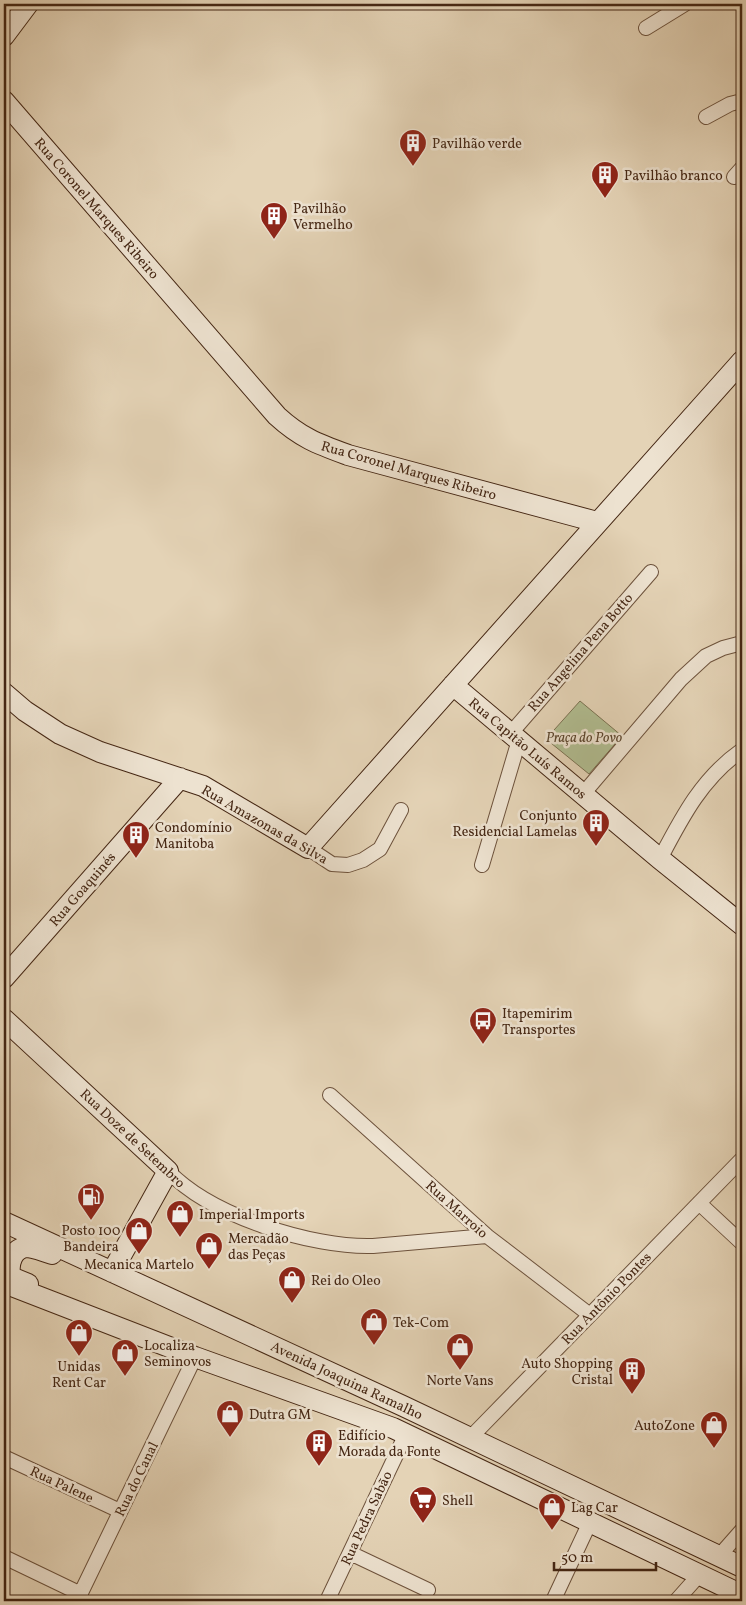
<svg xmlns="http://www.w3.org/2000/svg" width="746" height="1605" font-family="Vollkorn,serif">
  <rect width="100%" height="100%" fill="#e4d3b6"/>
  <filter id="stains"><feTurbulence type="fractalNoise" baseFrequency=".004" numOctaves="4"/><feColorMatrix values="0 0 0 0 .2 0 0 0 0 .09 0 0 0 0 .02 0 0 0 .5 -.17"/></filter>
  <radialGradient id="worn" r=".72"><stop offset=".6" stop-color="#630" stop-opacity="0"/><stop offset="1" stop-color="#630" stop-opacity=".3"/></radialGradient>
  <path fill="#b1bd91" stroke="#7b7252" d="M580,701L622,736L589,774L546,739Z"/>
  <g fill="none" stroke-linecap="round" stroke-linejoin="round">
    <defs>
      <path id="street" d="M646,28L685,4
        M706,117L730,104L742,101
        M734,177L742,168
        M511,733L651,572
        M583,794L681,679L706,656L723,648L742,643
        M308,848L332,864L348,865L363,860L380,849L401,810
        M660,859C682,817 702,778 742,750
        M482,865L519,740
        M330,1095L487,1236L590,1315
        M168,1171C211,1216 312,1248 373,1246L487,1236
        M699,1203L742,1243
        M471,1437L742,1159
        M4,1457L120,1511
        M350,1553L428,1590
        M720,1555L742,1530
        M4,1557L81,1594
        M77,1601L195,1357
        M327,1601L406,1434
        M553,1601L590,1522
        M676,1601L700,1574"/>
      <path id="secondary" d="M4,36L28,4
        M4,101L277,416C301,438 318,444 348,455L597,522
        M453,685L660,859L742,925
        M4,693L25,711L60,734L100,752L203,786L308,848L742,361
        M4,978L180,778
        M4,1019L168,1171L112,1272
        M4,1222L403,1406L742,1567
        M4,1283L195,1357L393,1428L742,1595
        M28,1284L11,1277C7,1264 13,1247 28,1247C36,1248 44,1251 52,1254"/>
    </defs>
    <use href="#street" stroke="#6d523c" stroke-width="16"/>
    <use href="#secondary" stroke="#452714" stroke-width="22"/>
    <use href="#street" stroke="#ede2d0" stroke-width="14"/>
    <use href="#secondary" stroke="#ede2d0" stroke-width="20"/>
  </g>
  <defs>
    <symbol id="building-pin" viewBox="-11 -11 22 30"><path d="M0 17L-7.5 6A9.5 9.5 0 1 1 7.5 6Z" fill="#8f2418" stroke="#ede2d0"/><path d="M-4-6H4V6H1V3H-1V6H-4ZM-2.5-4.3h1.7v1.8h-1.7ZM.8-4.3h1.7v1.8H.8ZM-2.5-1h1.7V.8h-1.7ZM.8-1h1.7V.8H.8Z" fill="#fff"/></symbol>
    <symbol id="bus-pin" viewBox="-11 -11 22 30"><path d="M0 17L-7.5 6A9.5 9.5 0 1 1 7.5 6Z" fill="#8f2418" stroke="#ede2d0"/><path d="M-5-6H5V4H4V6H2V4H-2V6H-4V4H-5ZM-3.5-4V0h7V-4ZM-3.5 1.2v1.5H-2V1.2ZM2 1.2v1.5H3.5V1.2Z" fill="#fff"/></symbol>
    <symbol id="fuel-pin" viewBox="-11 -11 22 30"><path d="M0 17L-7.5 6A9.5 9.5 0 1 1 7.5 6Z" fill="#8f2418" stroke="#ede2d0"/><path d="M-5.5-6h7V0h2V4h1.3V-2.5L3-4.5l.8-.8L6-3V5H2.5V1h-1V6h-7ZM-4.2-4.7v3.2H.2V-4.7Z" fill="#fff"/></symbol>
    <symbol id="shop-pin" viewBox="-11 -11 22 30"><path d="M0 17L-7.5 6A9.5 9.5 0 1 1 7.5 6Z" fill="#8f2418" stroke="#ede2d0"/><path d="M-5-2.5h2.3a2.7 3.5 0 0 1 5.4 0H5L5.5 6h-11ZM-1.5-2.5h3a1.5 2.3 0 0 0-3 0Z" fill="#fff"/></symbol>
    <symbol id="supermarket-pin" viewBox="-11 -11 22 30"><path d="M0 17L-7.5 6A9.5 9.5 0 1 1 7.5 6Z" fill="#8f2418" stroke="#ede2d0"/><path d="M-6-5.5h2.5l.6 2H6L4.5 2H-2.5L-4.4-4H-6ZM-1.5 3.2a1.3 1.3 0 1 0 .1 0ZM3 3.2a1.3 1.3 0 1 0 .1 0Z" fill="#fff"/></symbol>
  </defs>
  <g fill-rule="evenodd">
    <use href="#building-pin" x="397" y="127" width="32" height="43"/>
    <use href="#building-pin" x="589" y="159" width="32" height="43"/>
    <use href="#building-pin" x="258" y="200" width="32" height="43"/>
    <use href="#building-pin" x="580" y="807" width="32" height="43"/>
    <use href="#building-pin" x="120" y="819" width="32" height="43"/>
    <use href="#bus-pin" x="467" y="1005" width="32" height="43"/>
    <use href="#fuel-pin" x="75" y="1181" width="32" height="43"/>
    <use href="#shop-pin" x="164" y="1198" width="32" height="43"/>
    <use href="#shop-pin" x="123" y="1215" width="32" height="43"/>
    <use href="#shop-pin" x="193" y="1230" width="32" height="43"/>
    <use href="#shop-pin" x="276" y="1264" width="32" height="43"/>
    <use href="#shop-pin" x="358" y="1306" width="32" height="43"/>
    <use href="#shop-pin" x="63" y="1317" width="32" height="43"/>
    <use href="#shop-pin" x="444" y="1331" width="32" height="43"/>
    <use href="#shop-pin" x="109" y="1337" width="32" height="43"/>
    <use href="#building-pin" x="616" y="1355" width="32" height="43"/>
    <use href="#shop-pin" x="214" y="1398" width="32" height="43"/>
    <use href="#shop-pin" x="698" y="1409" width="32" height="43"/>
    <use href="#building-pin" x="303" y="1427" width="32" height="43"/>
    <use href="#supermarket-pin" x="407" y="1484" width="32" height="43"/>
    <use href="#shop-pin" x="536" y="1491" width="32" height="43"/>
  </g>
  <g text-anchor="middle" stroke-width="5" stroke-linejoin="round" paint-order="stroke">
    <g font-size="14" fill="#452714" stroke="#ede2d0" text-anchor="start">
      <text x="432" y="148">Pavilhão verde</text>
      <text x="624" y="180">Pavilhão branco</text>
      <text x="293" y="213">Pavilhão<tspan x="293" dy="16">Vermelho</tspan></text>
      <text x="577" y="820" text-anchor="end">Conjunto<tspan x="577" dy="16">Residencial Lamelas</tspan></text>
      <text x="155" y="832">Condomínio<tspan x="155" dy="16">Manitoba</tspan></text>
      <text x="502" y="1018">Itapemirim<tspan x="502" dy="16">Transportes</tspan></text>
      <text x="199" y="1219">Imperial Imports</text>
      <text x="91" y="1235" text-anchor="middle">Posto 100<tspan x="91" dy="16">Bandeira</tspan></text>
      <text x="228" y="1243">Mercadão<tspan x="228" dy="16">das Peças</tspan></text>
      <text x="139" y="1269" text-anchor="middle">Mecanica Martelo</text>
      <text x="311" y="1285">Rei do Oleo</text>
      <text x="393" y="1327">Tek-Com</text>
      <text x="144" y="1350">Localiza<tspan x="144" dy="16">Seminovos</tspan></text>
      <text x="613" y="1368" text-anchor="end">Auto Shopping<tspan x="613" dy="16">Cristal</tspan></text>
      <text x="79" y="1371" text-anchor="middle">Unidas<tspan x="79" dy="16">Rent Car</tspan></text>
      <text x="460" y="1385" text-anchor="middle">Norte Vans</text>
      <text x="249" y="1419">Dutra GM</text>
      <text x="695" y="1430" text-anchor="end">AutoZone</text>
      <text x="338" y="1440">Edifício<tspan x="338" dy="16">Morada da Fonte</tspan></text>
      <text x="442" y="1505">Shell</text>
      <text x="571" y="1512">Lag Car</text>
    </g>
    <g font-size="14" fill="#452714" stroke="#ede2d0">
      <text transform="translate(97 208) rotate(49)" y="5">Rua Coronel Marques Ribeiro</text>
      <text transform="translate(409 470) rotate(16)" y="5">Rua Coronel Marques Ribeiro</text>
      <text transform="translate(580 652) rotate(-49)" y="5">Rua Angelina Pena Botto</text>
      <text transform="translate(528 748) rotate(40)" y="5">Rua Capitão Luís Ramos</text>
      <text transform="translate(265 824) rotate(30)" y="5">Rua Amazonas da Silva</text>
      <text transform="translate(82 889) rotate(-49)" y="5">Rua Goaquinés</text>
      <text transform="translate(133 1138) rotate(43)" y="5">Rua Doze de Setembro</text>
      <text transform="translate(457 1209) rotate(42)" y="5">Rua Marroio</text>
      <text transform="translate(606 1298) rotate(-46)" y="5">Rua Antônio Pontes</text>
      <text transform="translate(347 1380) rotate(25)" y="5">Avenida Joaquina Ramalho</text>
      <text transform="translate(136 1479) rotate(-64)" y="5">Rua do Canal</text>
      <text transform="translate(62 1484) rotate(25)" y="5">Rua Palene</text>
      <text transform="translate(366 1518) rotate(-65)" y="5">Rua Pedra Sabão</text>
    </g>
    <g font-size="14" font-style="italic" fill="#5b452d" stroke="#ede2d0">
      <text x="584" y="742">Praça do Povo</text>
    </g>
  </g>
  <rect width="746" height="1605" fill="none" stroke="#e4d3b6" stroke-width="20"/>
  <rect x="5" y="5" width="736" height="1595" fill="none" stroke="#452714" stroke-width="2.5"/>
  <rect x="10" y="10" width="726" height="1585" fill="none" stroke="#452714"/>
  <path d="M554 1562v8h102v-8" fill="none" stroke="#452714" stroke-width="2.5"/>
  <text x="561" y="1562" font-size="15" fill="#452714" stroke="#ede2d0" stroke-width="4" paint-order="stroke">50 m</text>
  <rect width="100%" height="100%" filter="url(#stains)"/>
  <rect width="100%" height="100%" fill="url(#worn)"/>
</svg>
